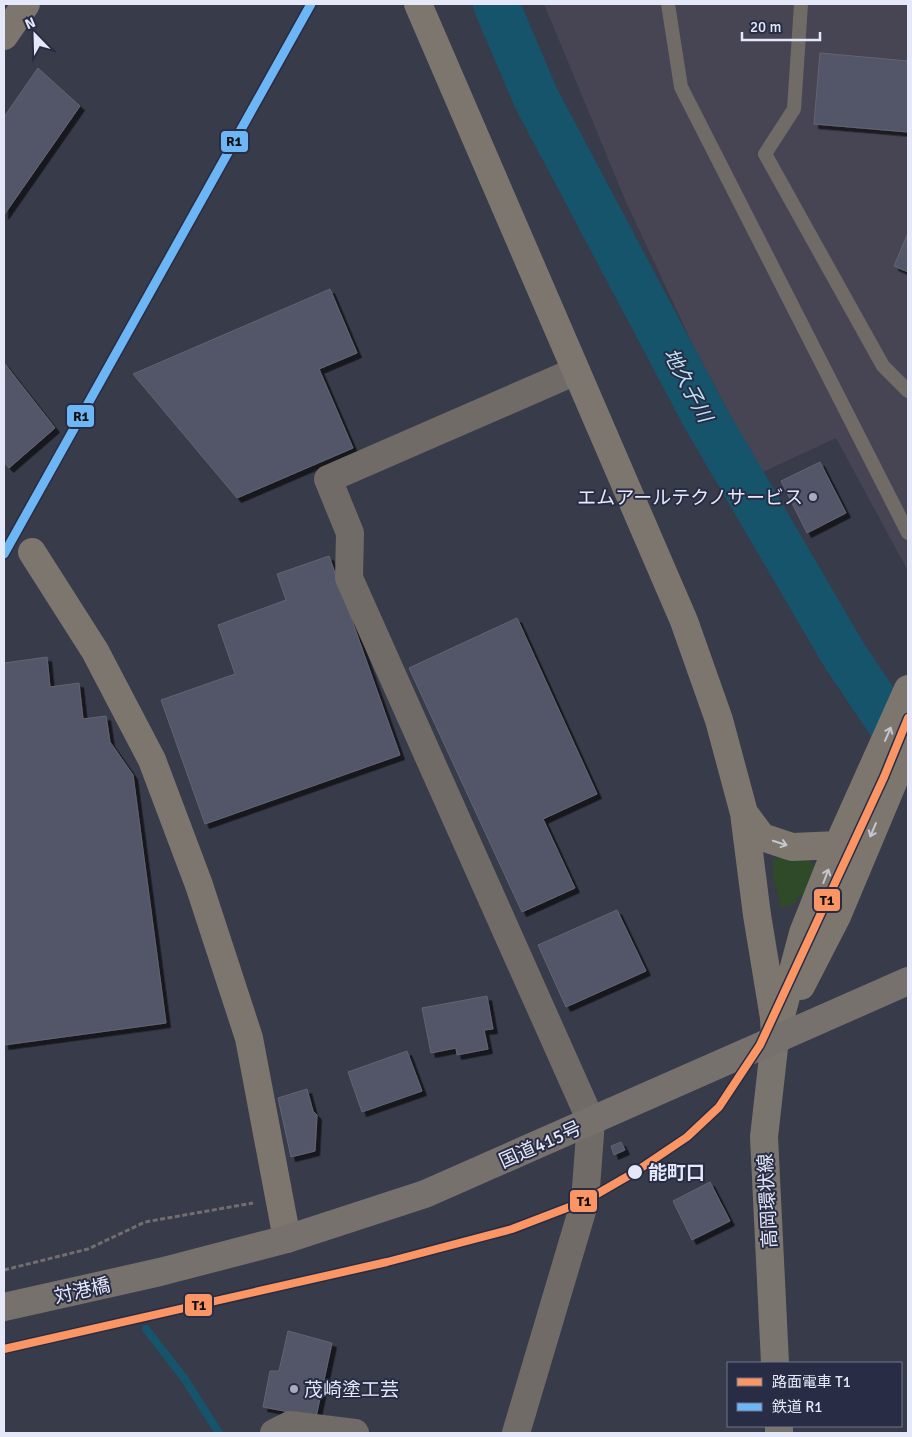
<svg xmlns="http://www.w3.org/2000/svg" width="912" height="1437" font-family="Signika,'Noto Sans JP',sans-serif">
  <defs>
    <filter id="shadow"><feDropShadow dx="4.5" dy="4.5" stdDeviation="0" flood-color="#0009"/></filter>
  </defs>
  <rect width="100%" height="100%" fill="#383b49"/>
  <path fill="#474454" d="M544,4H908V571L836,438L761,473L693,345L626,202Z"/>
  <path fill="#2f4a28" d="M785,855L808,860L815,866L807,893L799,896L796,903L781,908L773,877V859Z"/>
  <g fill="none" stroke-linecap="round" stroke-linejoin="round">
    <path stroke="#16546b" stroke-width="8" d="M146,1329L184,1378L219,1433"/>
    <path stroke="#16546b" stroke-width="46" d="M496,4L536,98L705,417L844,655L908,750"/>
  </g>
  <path fill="#525567" stroke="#626571" filter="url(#shadow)" d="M820,53L908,61V132L814,124Z
    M38,68L80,106L4,215V117Z
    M908,233V272L894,266Z
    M330,289L357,353L319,369L353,448L237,498L133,374Z
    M4,363L55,428L9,468L4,462Z
    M820,462L846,513L807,533L781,481Z
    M329,556L400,755L205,824L161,700L235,674L218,625L286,600L277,574Z
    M517,618L597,794L543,819L575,888L522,912L409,668Z
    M47,657L50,687L79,683L83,719L106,716L110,742L133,775L166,1023L4,1045V663Z
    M617,910L646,971L566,1007L538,945Z
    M487,996L493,1029L484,1030L488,1049L457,1055L456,1048L431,1053L422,1008Z
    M407,1051L422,1091L362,1112L348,1072Z
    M307,1089L313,1111L317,1115L315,1151L291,1157L278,1098Z
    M621,1142L625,1150L614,1155L611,1146Z
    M710,1182L730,1221L692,1240L673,1201Z
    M288,1331L332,1343L316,1417L263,1407L270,1371H279Z"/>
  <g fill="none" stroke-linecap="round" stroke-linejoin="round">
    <path stroke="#716e6e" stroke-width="3" stroke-dasharray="5 2.5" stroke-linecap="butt" d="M4,1270L88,1249L145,1222L253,1203"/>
    <path stroke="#706b66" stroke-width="14" d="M668,4L681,87L908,533
      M801,4L794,109L765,154L883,366L908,391"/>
    <path stroke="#706b66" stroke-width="28" d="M274,1433L290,1425L355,1433
      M516,1433L585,1201L591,1121L349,578L350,533L328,479L576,371"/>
    <path stroke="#7d766f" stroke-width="28" d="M418,4L684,621L719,720L744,813L757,915L774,1018L775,1039
      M4,36L26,4
      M32,552L95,651L152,760L199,885L249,1038L287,1239
      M744,813L762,837L792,847L838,845
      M801,986L837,916L908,747
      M779,1023L803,933L838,845L908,689"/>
    <path stroke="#7a746f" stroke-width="28" d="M775,1039L764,1137L775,1363
      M779,1426V1433"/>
    <path stroke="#77716e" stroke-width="28" d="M4,1307L160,1272L287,1239L425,1194L908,981"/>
    <path stroke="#767679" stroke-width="4" stroke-dasharray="8 4" stroke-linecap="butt" d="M4,554L311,4"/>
    <defs>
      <path id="rail-1" d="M4,554L311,4"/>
    </defs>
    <use href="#rail-1" stroke="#282c44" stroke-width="12"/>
    <use href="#rail-1" stroke="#6db6f5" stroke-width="9"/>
    <defs>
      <path id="tram-1" d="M4,1349L387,1262L512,1229L585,1201L635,1172L687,1137L719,1107L760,1045L884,777L908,718"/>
    </defs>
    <use href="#tram-1" stroke="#282c44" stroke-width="11"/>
    <use href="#tram-1" stroke="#fb9564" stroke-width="8"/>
  </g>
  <defs><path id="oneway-shaft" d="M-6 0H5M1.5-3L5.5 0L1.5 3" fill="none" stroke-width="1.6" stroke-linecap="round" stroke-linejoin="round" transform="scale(1.25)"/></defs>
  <g stroke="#c5c6cf">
    <use href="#oneway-shaft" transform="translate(888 734) rotate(-66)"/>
    <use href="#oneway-shaft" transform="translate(873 830) rotate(113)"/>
    <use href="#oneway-shaft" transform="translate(780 843) rotate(18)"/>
    <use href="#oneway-shaft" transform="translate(826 876) rotate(-69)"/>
  </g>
  <g fill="#a8abbb" stroke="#282c44" stroke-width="2">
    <circle cx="813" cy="497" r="5"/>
    <circle cx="294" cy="1389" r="5"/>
  </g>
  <circle fill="#e4e8f8" stroke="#282c44" stroke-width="2" cx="635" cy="1172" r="8"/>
  <g text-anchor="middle" stroke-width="4" stroke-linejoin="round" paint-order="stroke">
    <g font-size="19" fill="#e4e8f8" stroke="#282c44" text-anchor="end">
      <text x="803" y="504">エムアールテクノサービス</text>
      <text x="304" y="1396" text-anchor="start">茂崎塗工芸</text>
    </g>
    <g font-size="19" fill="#e4e8f8" stroke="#282c44">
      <text transform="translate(540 1144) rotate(-24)" y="7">国道415号</text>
      <text transform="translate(767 1201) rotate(-93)" y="7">高岡環状線</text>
      <text transform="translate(82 1290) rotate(-13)" y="7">対港橋</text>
    </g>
    <g font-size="19" font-weight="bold" fill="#e4e8f8" stroke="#282c44" text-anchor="start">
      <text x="648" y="1179">能町口</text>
    </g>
    <g font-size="20" font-style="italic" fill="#bde5f8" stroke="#282c44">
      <text transform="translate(688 385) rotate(62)" y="7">地久子川</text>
    </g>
  </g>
  <g stroke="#282c44" stroke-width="2">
    <rect x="220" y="130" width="29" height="23" rx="5" fill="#6db6f5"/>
    <rect x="66" y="404" width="29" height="24" rx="5" fill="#6db6f5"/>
    <rect x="813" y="888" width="28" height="24" rx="5" fill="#fb9564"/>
    <rect x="569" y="1189" width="29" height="24" rx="5" fill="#fb9564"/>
    <rect x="184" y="1293" width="29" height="24" rx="5" fill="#fb9564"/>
  </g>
  <g font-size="14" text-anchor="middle" font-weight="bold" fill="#111">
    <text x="234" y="146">R1</text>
    <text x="81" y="421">R1</text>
    <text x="827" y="905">T1</text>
    <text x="584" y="1206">T1</text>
    <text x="199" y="1310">T1</text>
  </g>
  <rect width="912" height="1437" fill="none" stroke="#e4e8f8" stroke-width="10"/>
  <rect x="727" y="1362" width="175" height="65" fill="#282c44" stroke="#73778c"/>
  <rect x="737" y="1378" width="25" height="8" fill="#fb9564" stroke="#73778c"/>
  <text x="772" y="1387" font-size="15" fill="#e4e8f8">路面電車 T1</text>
  <rect x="737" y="1403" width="25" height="8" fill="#6db6f5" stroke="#73778c"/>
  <text x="772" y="1412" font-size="15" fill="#e4e8f8">鉄道 R1</text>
  <g transform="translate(35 35) rotate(337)" stroke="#282c44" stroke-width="4" paint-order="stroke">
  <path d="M0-4L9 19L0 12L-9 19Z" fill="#e4e8f8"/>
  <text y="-8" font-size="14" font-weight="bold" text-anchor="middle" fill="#e4e8f8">N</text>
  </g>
  <path d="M742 32v8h78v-8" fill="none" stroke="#e4e8f8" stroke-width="2.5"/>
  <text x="750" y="32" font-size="15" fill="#e4e8f8" stroke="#282c44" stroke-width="4" paint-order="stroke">20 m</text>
</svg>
